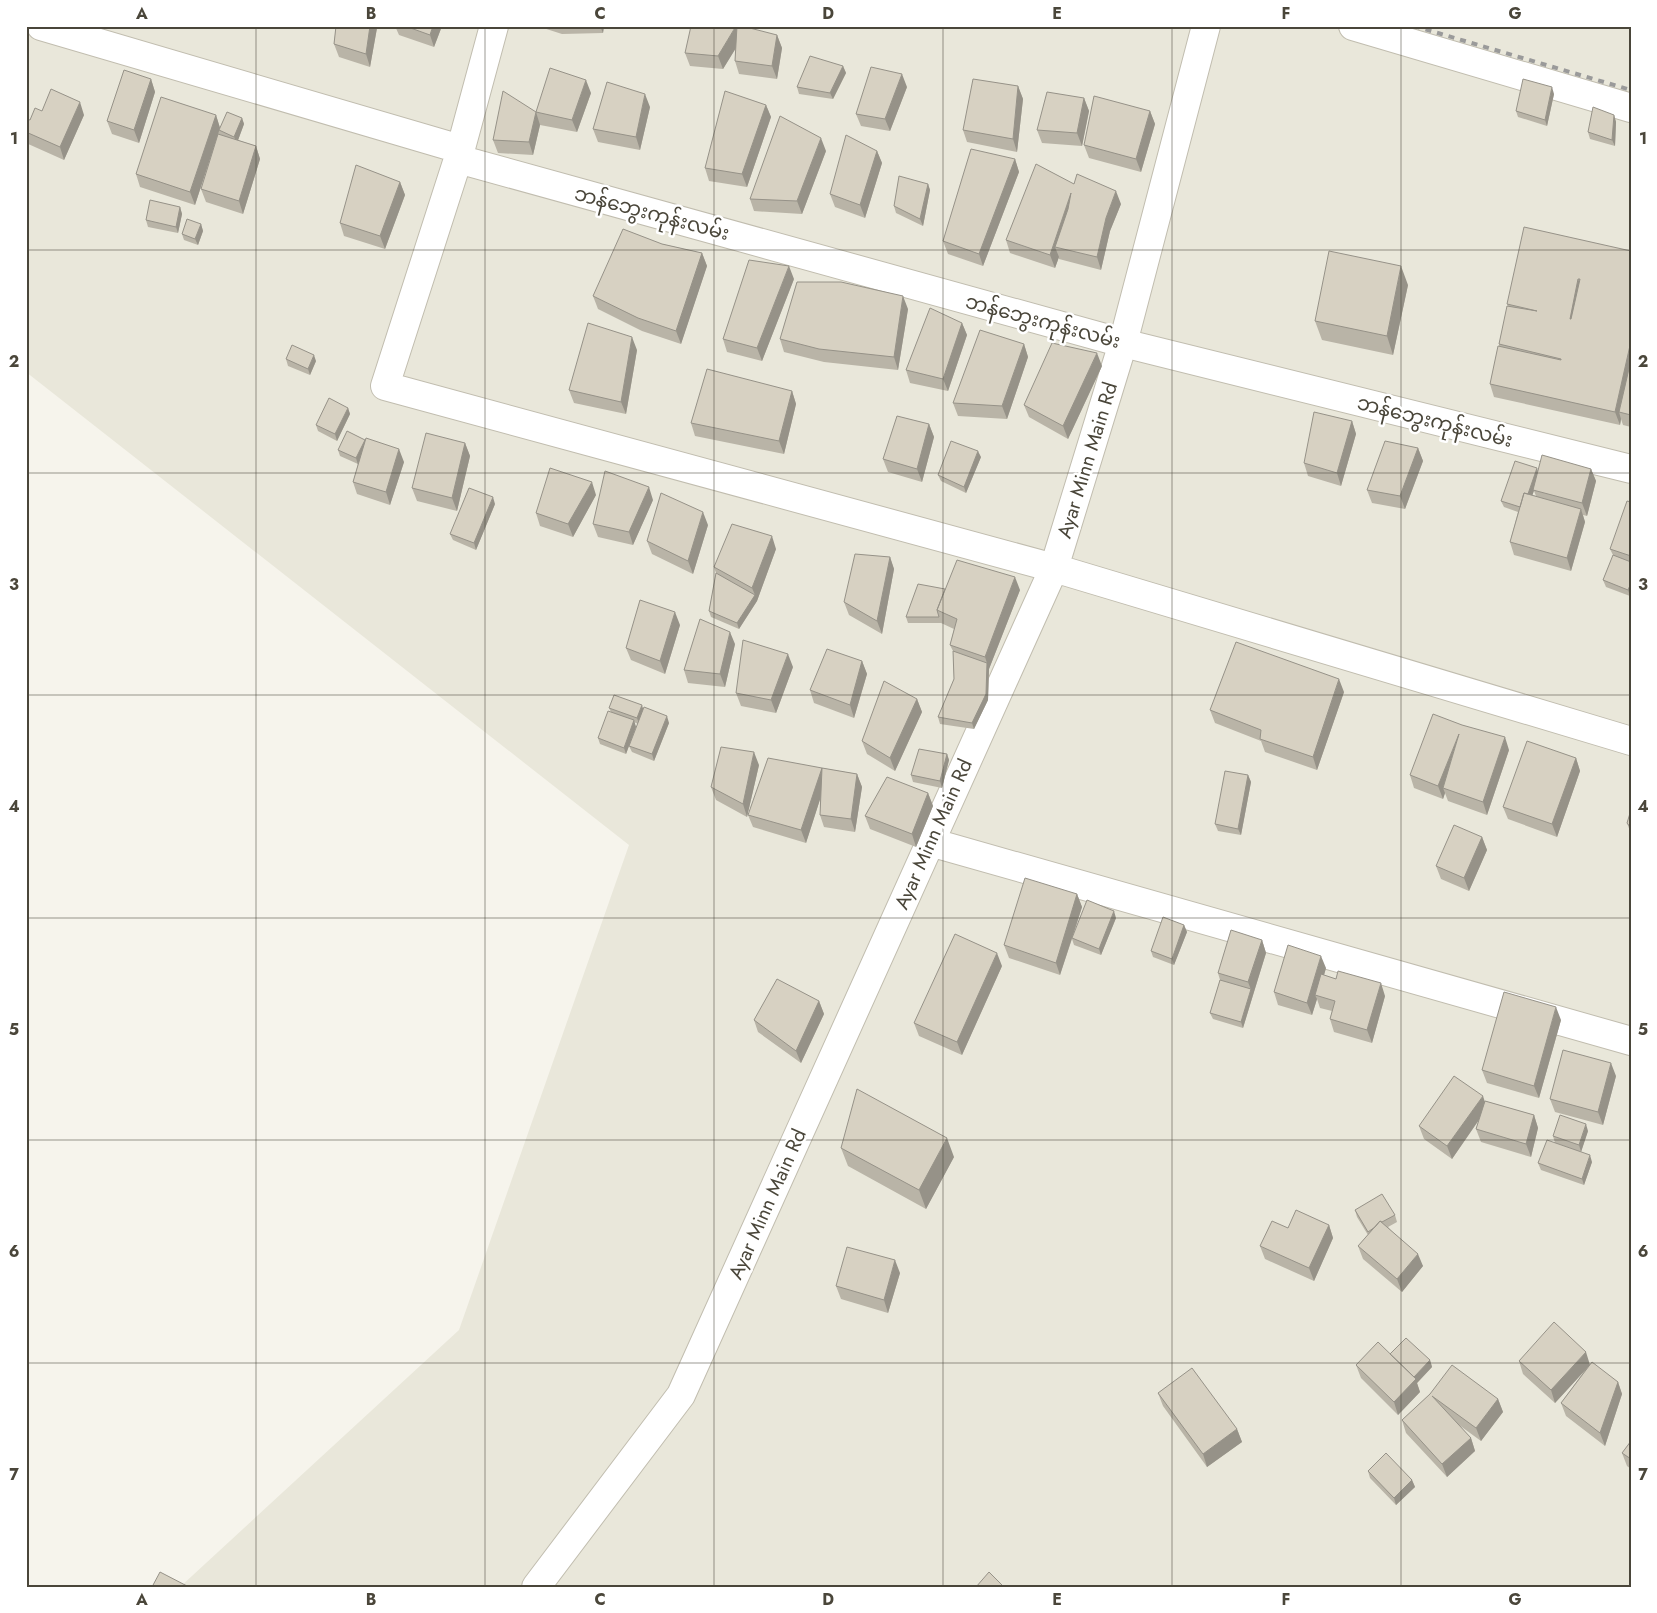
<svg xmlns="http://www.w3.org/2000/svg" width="1657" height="1613" font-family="Jost,'Noto Sans Myanmar',sans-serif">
  <rect width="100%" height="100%" fill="#f6f4ec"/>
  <path fill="#e9e7da" d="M26,26H1631V1587H180L459,1330L629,845L26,372Z"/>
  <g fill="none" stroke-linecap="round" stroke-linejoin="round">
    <defs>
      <path id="minor" d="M41,26L460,149
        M494,26L458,159L385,386L1054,568L1631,741
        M1353,26L1631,108
        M458,159L1123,343L1631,469
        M930,842L1631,1041
        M536,1587L681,1395L1054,568L1123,343L1206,26"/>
    </defs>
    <use href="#minor" stroke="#c1bdaf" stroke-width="30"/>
    <use href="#minor" stroke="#fff" stroke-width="28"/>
    <path stroke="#9a9a9a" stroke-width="4" stroke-dasharray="6 6" stroke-linecap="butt" d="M1414,26L1631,90"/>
  </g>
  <path fill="#b9b4a7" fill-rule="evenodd" d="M336,26H376L377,28L370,67L339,57L334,44Z
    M395,26H442L434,47L399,35Z
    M537,26H604L603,33L562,34Z
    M777,35L782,48L777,79L739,74L735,61L736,48L723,69L690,66L685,53Z
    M843,66L846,73L833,99L799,94L797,87Z
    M151,79L155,92L139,143L112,134L107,121Z
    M1018,86L1023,99L1017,152L967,142L963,130Z
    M907,87L890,131L861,126L856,114Z
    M591,93L577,132L540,125L533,155L498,153L493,140L536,112Z
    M1554,94L1547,126L1518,117L1516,111Z
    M1084,98L1089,111L1082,146L1042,143L1037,130Z
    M766,105L771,117L747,187L709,181L705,168Z
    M650,107L640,150L598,142L593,129Z
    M42,111L84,115L64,160L26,143V119L30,120Z
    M1150,111L1155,124L1141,172L1089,158L1084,145Z
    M216,115L220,128L242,118L244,124L238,140L256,146L260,159L243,214L206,202L201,189L213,150L195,205L140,187L136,174Z
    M1614,115L1616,122L1615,146L1590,139L1588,132Z
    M826,151L802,214L754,211L750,199Z
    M877,151L882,163L865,218L835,207L830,194Z
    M1015,159L1019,172L983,266L948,254L943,241Z
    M400,182L405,195L385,249L344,236L340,223Z
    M928,184L930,190L923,226L896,213L894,206Z
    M1121,204L1110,231L1101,270L1059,259V257L1055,268L1010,253L1006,240Z
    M180,207L182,214L178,233L148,227L146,220Z
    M201,224L203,231L198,245L184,240L182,234Z
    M662,244L702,253L707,266L681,344L642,331L598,309L593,296Z
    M1631,251V427L1623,425L1621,419L1620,425L1494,397L1490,384L1499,346V344L1508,306L1507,304Z
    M794,279L762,361L727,352L723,339Z
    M1408,285L1393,355L1322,340L1315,321Z
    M908,309L898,370L824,362L784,352L780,339Z
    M962,323L967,335L948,391L910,383L906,370Z
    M1024,344L1028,357L1007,419L958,416L953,403Z
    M637,350L626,414L574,403L569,390Z
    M286,359L316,361L310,375L288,366Z
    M1102,366L1068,439L1029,417L1024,405Z
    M792,391L796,404L784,454L695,436L691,423Z
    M348,408L350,414L337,441L318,431L316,425Z
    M1352,421L1356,434L1341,486L1308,476L1304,463Z
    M929,424L934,437L922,482L888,472L883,459Z
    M365,440V441L404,462L390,505L357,494L353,482L358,464L340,456L338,450Z
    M465,443L470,456L457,511L417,501L412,488Z
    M1418,448L1423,461L1405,509L1372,503L1367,490Z
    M981,457L966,493L941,481L938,475Z
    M1591,469L1596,481L1587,516L1583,515L1585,522L1571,571L1514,555L1510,542L1518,512L1504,507L1501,501L1538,472ZM1534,491L1536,496L1532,495Z
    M596,495L573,537L540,526L536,513Z
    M653,500L633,545L598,537L593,524Z
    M1631,502V595L1630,596L1606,587L1603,580L1613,555L1610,549Z
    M495,504L476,550L453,540L450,534Z
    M708,525L693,574L652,554L647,541Z
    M776,549L757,601L739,629L711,617L709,611L716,573L714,567Z
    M890,557L894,569L882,634L849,615L844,602Z
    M945,589L1020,590L989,669L988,700L974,729L940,724L938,717L954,679L953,651L950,645L954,629L941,623H908L906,617Z
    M680,625L665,674L631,660L626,648Z
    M735,644L725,687L688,683L684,670Z
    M862,661L867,674L854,718L814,703L810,690Z
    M793,667L776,713L741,706L736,693Z
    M1344,692L1317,770L1265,752L1261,741L1215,723L1210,710Z
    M917,699L922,712L895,771L867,754L862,741Z
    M609,708L643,710L669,723L654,761L632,752L629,746L638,724L634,722L636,727L626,754L600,744L598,738L611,712Z
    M1509,750L1487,815L1448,801L1445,793L1443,799L1414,788L1410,775Z
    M947,754L949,760L942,788L913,782L911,775Z
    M1576,758L1580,771L1557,837L1508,819L1503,807Z
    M759,765L747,817L716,800L711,787Z
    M822,768L857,774L862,787L855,832L824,827L820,815V799L806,843L753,827L748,815Z
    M1248,775L1251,782L1241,835L1218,831L1215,824Z
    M928,793L933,806L916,847L870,829L865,816Z
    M1631,810V834L1627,823Z
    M1482,837L1487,850L1469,891L1441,879L1436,866Z
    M1077,894L1082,907L1073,936L1116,918L1101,955L1074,945L1072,939L1060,975L1009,958L1004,945Z
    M1184,925L1187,932L1174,965L1153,957L1151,951Z
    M1262,940L1266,953L1243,1028L1213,1019L1210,1013L1220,980L1218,973Z
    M1002,966L962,1055L919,1036L914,1023Z
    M1326,968L1324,975L1385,996L1372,1043L1334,1032L1330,1019L1332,1011L1320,1008L1317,999L1312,1015L1278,1005L1274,992Z
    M819,1001L824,1014L801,1063L758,1032L754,1020Z
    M1561,1020L1539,1098L1487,1083L1482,1070Z
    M1616,1076L1603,1125L1555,1112L1550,1099Z
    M1485,1101L1534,1115L1538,1128L1531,1157L1481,1142L1476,1129L1479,1120L1452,1159L1424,1139L1419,1126Z
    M1588,1131L1581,1152L1555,1143L1553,1136Z
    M841,1148L954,1157L926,1209L848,1166Z
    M1592,1162L1584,1185L1541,1170L1538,1163Z
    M1355,1210L1395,1215L1397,1222L1388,1227L1423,1266L1402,1292L1363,1259L1358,1246L1368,1235L1357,1217Z
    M1329,1225L1333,1238L1314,1281L1265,1259L1260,1246Z
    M900,1273L888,1313L841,1299L836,1286Z
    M1390,1354L1430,1360L1432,1367L1417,1383L1420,1392L1398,1415L1361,1378L1356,1365Z
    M1519,1361L1590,1364L1618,1382L1622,1394L1605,1446L1566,1416L1561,1403L1585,1370L1555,1403L1523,1374Z
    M1158,1393L1237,1429L1242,1442L1207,1467L1163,1406Z
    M1430,1394L1498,1399L1503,1412L1481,1441L1459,1425L1471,1438L1475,1451L1447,1477L1406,1433L1402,1420Z
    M1631,1441V1469L1627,1466L1622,1453Z
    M1368,1471L1412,1480L1415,1487L1396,1505L1370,1478Z"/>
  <path fill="#969288" d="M370,26H376L377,28L370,67L366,54Z
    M433,26H442L434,47L430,35Z
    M600,26H604L603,33Z
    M736,26H738L742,38L723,69L718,56Z
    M777,35L782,48L777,79L772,66Z
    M843,66L846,73L833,99L830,93Z
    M902,74L907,87L890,131L885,119Z
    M151,79L155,92L139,143L134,130Z
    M586,80L591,93L577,132L572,120Z
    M1018,86L1023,99L1017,152L1013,139Z
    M1552,87L1554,94L1547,126L1545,120Z
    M645,94L650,107L640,150L636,137Z
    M1084,98L1089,111L1082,146L1077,133Z
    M80,102L84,115L64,160L60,147Z
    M766,105L771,117L747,187L742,174Z
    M1150,111L1155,124L1141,172L1136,159Z
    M536,112L540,125L533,155L529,142Z
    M216,115L220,128L195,205L190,192Z
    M1614,115L1616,122L1615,146L1612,140Z
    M242,118L244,124L237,143L234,137Z
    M821,138L826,151L802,214L797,201Z
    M256,146L260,159L243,214L239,201Z
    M877,151L882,163L865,218L860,205Z
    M1015,159L1019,172L983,266L979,254Z
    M400,182L405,195L385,249L380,236Z
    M928,184L930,190L923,226L920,219Z
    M1116,191L1121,204L1110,231L1101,270L1097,257L1106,218Z
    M1071,193L1076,206L1055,247L1059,257L1055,268L1050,255Z
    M180,207L182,214L178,233L176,227Z
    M201,224L203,231L198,245L195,239Z
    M702,253L707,266L681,344L676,331Z
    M789,266L794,279L762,361L757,348Z
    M1401,266L1408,285L1393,355L1387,336Z
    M1578,279L1583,292L1574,332L1570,319Z
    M903,296L908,309L898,370L894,357Z
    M962,323L967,335L948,391L943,379Z
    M632,337L637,350L626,414L621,402Z
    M1631,341V375L1619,412L1621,419L1620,425L1615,412Z
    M1024,344L1028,357L1007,419L1002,406Z
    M1097,353L1102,366L1068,439L1063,426Z
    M314,355L316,361L310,375L308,369Z
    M792,391L796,404L784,454L779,441Z
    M348,408L350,414L337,441L335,434Z
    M1352,421L1356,434L1341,486L1337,473Z
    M929,424L934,437L922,482L917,469Z
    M365,440L367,446L358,465L356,458Z
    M465,443L470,456L457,511L452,498Z
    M1418,448L1423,461L1405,509L1400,496Z
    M399,449L404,462L390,505L386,492Z
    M978,451L981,457L966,493L964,487Z
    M1537,468L1539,475L1526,515L1523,508Z
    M1591,469L1596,481L1587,516L1582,503Z
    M592,482L596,495L573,537L568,524Z
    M649,487L653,500L633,545L629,532Z
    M493,497L495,504L476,550L474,543Z
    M1581,509L1585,522L1571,571L1567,558Z
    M703,512L708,525L693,574L688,561Z
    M772,536L776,549L757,601L739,629L737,623L755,595L752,588Z
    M890,557L894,569L882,634L877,621Z
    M1015,577L1020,590L989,669L988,700L974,729L972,723L987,663L985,657Z
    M1631,583V595L1630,596L1628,590Z
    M675,612L680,625L665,674L660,661Z
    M730,632L735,644L725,687L720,674Z
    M788,654L793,667L776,713L771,700Z
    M862,661L867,674L854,718L850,705Z
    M1339,679L1344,692L1317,770L1313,757Z
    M917,699L922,712L895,771L890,758Z
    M642,705L644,712L639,724L637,718Z
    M667,716L669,723L654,761L652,754Z
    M634,720L636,727L626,754L624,748Z
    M1459,734L1443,788L1445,793L1443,799L1438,786Z
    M1505,737L1509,750L1487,815L1483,802Z
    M754,752L759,765L747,817L743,804Z
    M947,754L949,760L942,788L940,781Z
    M1576,758L1580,771L1557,837L1552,824Z
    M822,768L826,781L806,843L801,830Z
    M857,774L862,787L855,832L851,819Z
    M1248,775L1251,782L1241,835L1238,829Z
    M928,793L933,806L916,847L912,834Z
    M1482,837L1487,850L1469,891L1464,878Z
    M1077,894L1082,907L1060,975L1056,963Z
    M1114,911L1116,918L1101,955L1099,949Z
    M1184,925L1187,932L1174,965L1172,959Z
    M1262,940L1266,953L1253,995L1248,982Z
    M997,953L1002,966L962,1055L957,1042Z
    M1321,956L1326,968L1318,996L1315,995L1317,999L1312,1015L1307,1003Z
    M1381,983L1385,996L1372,1043L1367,1030Z
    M1251,989L1253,995L1243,1028L1241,1022Z
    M819,1001L824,1014L801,1063L796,1051Z
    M1556,1007L1561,1020L1539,1098L1534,1086Z
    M1611,1063L1616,1076L1603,1125L1598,1112Z
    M1483,1096L1487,1108L1452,1159L1447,1146Z
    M1534,1115L1538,1128L1531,1157L1526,1144Z
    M1586,1124L1588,1131L1581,1152L1579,1145Z
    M947,1138L954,1157L926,1209L919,1190Z
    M1590,1155L1592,1162L1584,1185L1582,1179Z
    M1329,1225L1333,1238L1314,1281L1309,1268Z
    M1418,1254L1423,1266L1402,1292L1397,1279Z
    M895,1260L900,1273L888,1313L884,1300Z
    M1586,1352L1590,1365L1555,1403L1551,1390Z
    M1430,1360L1432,1367L1417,1383L1420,1392L1398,1415L1394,1402L1413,1378Z
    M1618,1382L1622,1394L1605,1446L1600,1433Z
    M1498,1399L1503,1412L1481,1441L1476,1428Z
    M1237,1429L1242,1442L1207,1467L1203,1454Z
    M1471,1438L1475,1451L1447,1477L1442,1464Z
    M1412,1480L1415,1487L1396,1505L1394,1498Z"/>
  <path fill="#d7d1c2" stroke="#969288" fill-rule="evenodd" d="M336,26H370L366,54L334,44Z
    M405,26H433L430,35Z
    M691,26H736L718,56L685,53Z
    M737,26H742L777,35L772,66L735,61Z
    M810,56L843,66L830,93L797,87Z
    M871,67L902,74L885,119L856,114Z
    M550,68L586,80L572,120L536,112Z
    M124,70L151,79L134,130L107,121Z
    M973,79L1018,86L1013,139L963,130Z
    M1523,79L1552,87L1545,120L1516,111Z
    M607,82L645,94L636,137L593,129Z
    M51,89L80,102L60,147L26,132V119L30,120L35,108L42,111Z
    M503,91L536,112L529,142L493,140Z
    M725,91L766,105L742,174L705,168Z
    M1047,92L1084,98L1077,133L1037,130Z
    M1094,96L1150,111L1136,159L1084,145Z
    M161,97L216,115L190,192L136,174Z
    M1593,107L1614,115L1612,140L1588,132Z
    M227,112L242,118L234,137L219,130Z
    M780,116L821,138L797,201L750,199Z
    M218,134L256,146L239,201L201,189Z
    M846,135L877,151L860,205L830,194Z
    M971,149L1015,159L979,254L943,241Z
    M1036,164L1074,184L1077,174L1116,191L1106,218L1097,257L1055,247L1068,209L1071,193L1050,255L1006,240Z
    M356,165L400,182L380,236L340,223Z
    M899,176L928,184L920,219L894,206Z
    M150,200L180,207L176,227L146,220Z
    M187,219L201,224L195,239L182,234Z
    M1524,227L1631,251V341L1615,412L1490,384L1498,346L1561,360V359L1499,344L1507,306L1537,311L1507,304ZM1578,279H1580L1571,319H1570Z
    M623,229L662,244L702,253L676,331L638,318L593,296Z
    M1329,251L1401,266L1387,336L1315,321Z
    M749,260L789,266L757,348L723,339Z
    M797,282H841L903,296L894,357L819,349L780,339Z
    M930,308L962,323L943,379L906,370Z
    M588,323L632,337L621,402L569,390Z
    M980,330L1024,344L1002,406L953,403Z
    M1052,343L1097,353L1063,426L1024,405Z
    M292,345L314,355L308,369L286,359Z
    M1631,360V415L1619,412Z
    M707,369L792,391L779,441L691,423Z
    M329,398L348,408L335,434L316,425Z
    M1314,412L1352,421L1337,473L1304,463Z
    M897,416L929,424L917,469L883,459Z
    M347,431L365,440L356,458L338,450Z
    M426,433L465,443L452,498L412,488Z
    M366,438L399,449L386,492L353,482Z
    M951,441L978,451L964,487L938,475Z
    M1385,441L1418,448L1400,496L1367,490Z
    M1542,455L1591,469L1582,503L1533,490Z
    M1515,461L1537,468L1528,494L1524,493L1520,507L1501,501Z
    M550,468L592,482L568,524L536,513Z
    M605,471L649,487L629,532L593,524Z
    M469,488L493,497L474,543L450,534Z
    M661,493L703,512L688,561L647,541Z
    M1524,493L1581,509L1567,558L1510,542Z
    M1627,501L1631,502V556L1610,549Z
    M732,524L772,536L752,588L714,567Z
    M855,554L890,557L877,621L844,602Z
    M1613,555L1631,562V583L1628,590L1603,580Z
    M957,560L1015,577L985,657L950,645L957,619L937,610Z
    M716,573L755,595L737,623L709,611Z
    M918,584L945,589L937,610L939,617H906Z
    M640,600L675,612L660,661L626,648Z
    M700,619L730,632L720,674L684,670Z
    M743,640L788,654L771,700L736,693Z
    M1236,642L1339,679L1313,757L1260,739L1261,730L1210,710Z
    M827,649L862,661L850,705L810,690Z
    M953,651L987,663L986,694L972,723L938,717L954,679Z
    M884,681L917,699L890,758L862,741Z
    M614,695L642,705L637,718L609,708Z
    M644,707L667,716L652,754L629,746Z
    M608,711L634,720L624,748L598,738Z
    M1433,714L1462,725L1505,737L1483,802L1443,788L1459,734L1438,786L1410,775Z
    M1527,741L1576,758L1552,824L1503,807Z
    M721,747L754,752L743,804L711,787Z
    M919,749L947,754L940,781L911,775Z
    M768,758L822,768L801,830L748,815Z
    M822,768L857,774L851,819L820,815Z
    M1225,771L1248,775L1238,829L1215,824Z
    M887,777L928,793L912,834L865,816Z
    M1631,810V828L1627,823Z
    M1454,825L1482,837L1464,878L1436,866Z
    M1025,878L1077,894L1056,963L1004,945Z
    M1087,900L1114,911L1099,949L1072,938Z
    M1163,917L1184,925L1172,959L1151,951Z
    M1231,930L1262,940L1248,982L1218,973Z
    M955,934L997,953L957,1042L914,1023Z
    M1288,945L1321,956L1307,1003L1274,992Z
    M1338,971L1381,983L1367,1030L1330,1019L1335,1001L1315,995L1321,974L1336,979Z
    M777,979L819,1001L796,1051L754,1020Z
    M1220,980L1251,989L1241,1022L1210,1013Z
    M1504,992L1556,1007L1534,1086L1482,1070Z
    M1563,1050L1611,1063L1598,1112L1550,1099Z
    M1454,1076L1483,1096L1447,1146L1419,1126Z
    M857,1089L947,1138L919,1190L841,1148Z
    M1485,1101L1534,1115L1526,1144L1476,1129Z
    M1560,1115L1586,1124L1579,1145L1553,1136Z
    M1547,1140L1590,1155L1582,1179L1538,1163Z
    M1382,1194L1395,1215L1382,1222L1380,1221L1375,1227L1368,1232L1355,1210Z
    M1296,1210L1329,1225L1309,1268L1260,1246L1272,1221L1288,1228Z
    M1380,1221L1418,1254L1397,1279L1358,1246Z
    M847,1247L895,1260L884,1300L836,1286Z
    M1554,1322L1586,1352L1551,1390L1519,1361Z
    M1406,1338L1430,1360L1414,1377L1390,1354Z
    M1378,1342L1416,1379L1394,1402L1356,1365Z
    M1592,1362L1618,1382L1600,1433L1561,1403Z
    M1452,1365L1498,1399L1476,1428L1432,1396L1471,1438L1442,1464L1402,1420L1430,1394Z
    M1192,1368L1237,1429L1203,1454L1158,1393Z
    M1631,1441V1459L1622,1453Z
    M1386,1453L1412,1480L1394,1498L1368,1471Z
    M160,1572L189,1587H152Z
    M989,1572L1004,1587H976Z"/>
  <path fill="none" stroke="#4a463a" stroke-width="1" stroke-opacity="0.55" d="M256,26V1587M485,26V1587M714,26V1587M943,26V1587M1172,26V1587M1401,26V1587M26,250H1631M26,473H1631M26,695H1631M26,918H1631M26,1140H1631M26,1363H1631"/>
  <g text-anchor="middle" stroke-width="5" stroke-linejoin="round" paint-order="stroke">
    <g font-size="20" fill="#4a463a" stroke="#fff">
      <text transform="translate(652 213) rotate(15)" y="7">ဘန်ဘွေးကုန်းလမ်း</text>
      <text transform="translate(1043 321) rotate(15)" y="7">ဘန်ဘွေးကုန်းလမ်း</text>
      <text transform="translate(1435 421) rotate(14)" y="7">ဘန်ဘွေးကုန်းလမ်း</text>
      <text transform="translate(1087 460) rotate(-73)" y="7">Ayar Minn Main Rd</text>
      <text transform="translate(933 834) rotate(-66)" y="7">Ayar Minn Main Rd</text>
      <text transform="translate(767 1204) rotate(-66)" y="7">Ayar Minn Main Rd</text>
    </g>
  </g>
  <rect width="1657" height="1613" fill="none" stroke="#ffffff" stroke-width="55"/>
  <rect x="28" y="28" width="1602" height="1558" fill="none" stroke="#4a463a" stroke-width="2"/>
  <g font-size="16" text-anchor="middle" font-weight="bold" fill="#4a463a">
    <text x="142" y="19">A</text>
    <text x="371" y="19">B</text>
    <text x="600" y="19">C</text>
    <text x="828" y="19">D</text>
    <text x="1057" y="19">E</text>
    <text x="1286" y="19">F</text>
    <text x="1515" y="19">G</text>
    <text x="14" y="144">1</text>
    <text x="1643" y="144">1</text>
    <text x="14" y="367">2</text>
    <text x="1643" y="367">2</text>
    <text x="14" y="590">3</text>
    <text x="1643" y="590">3</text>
    <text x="14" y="812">4</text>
    <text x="1643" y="812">4</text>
    <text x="14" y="1035">5</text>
    <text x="1643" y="1035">5</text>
    <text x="14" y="1257">6</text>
    <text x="1643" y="1257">6</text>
    <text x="14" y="1480">7</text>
    <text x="1643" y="1480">7</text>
    <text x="142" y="1605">A</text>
    <text x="371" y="1605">B</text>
    <text x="600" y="1605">C</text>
    <text x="828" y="1605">D</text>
    <text x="1057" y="1605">E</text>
    <text x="1286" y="1605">F</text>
    <text x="1515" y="1605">G</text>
  </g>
</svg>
